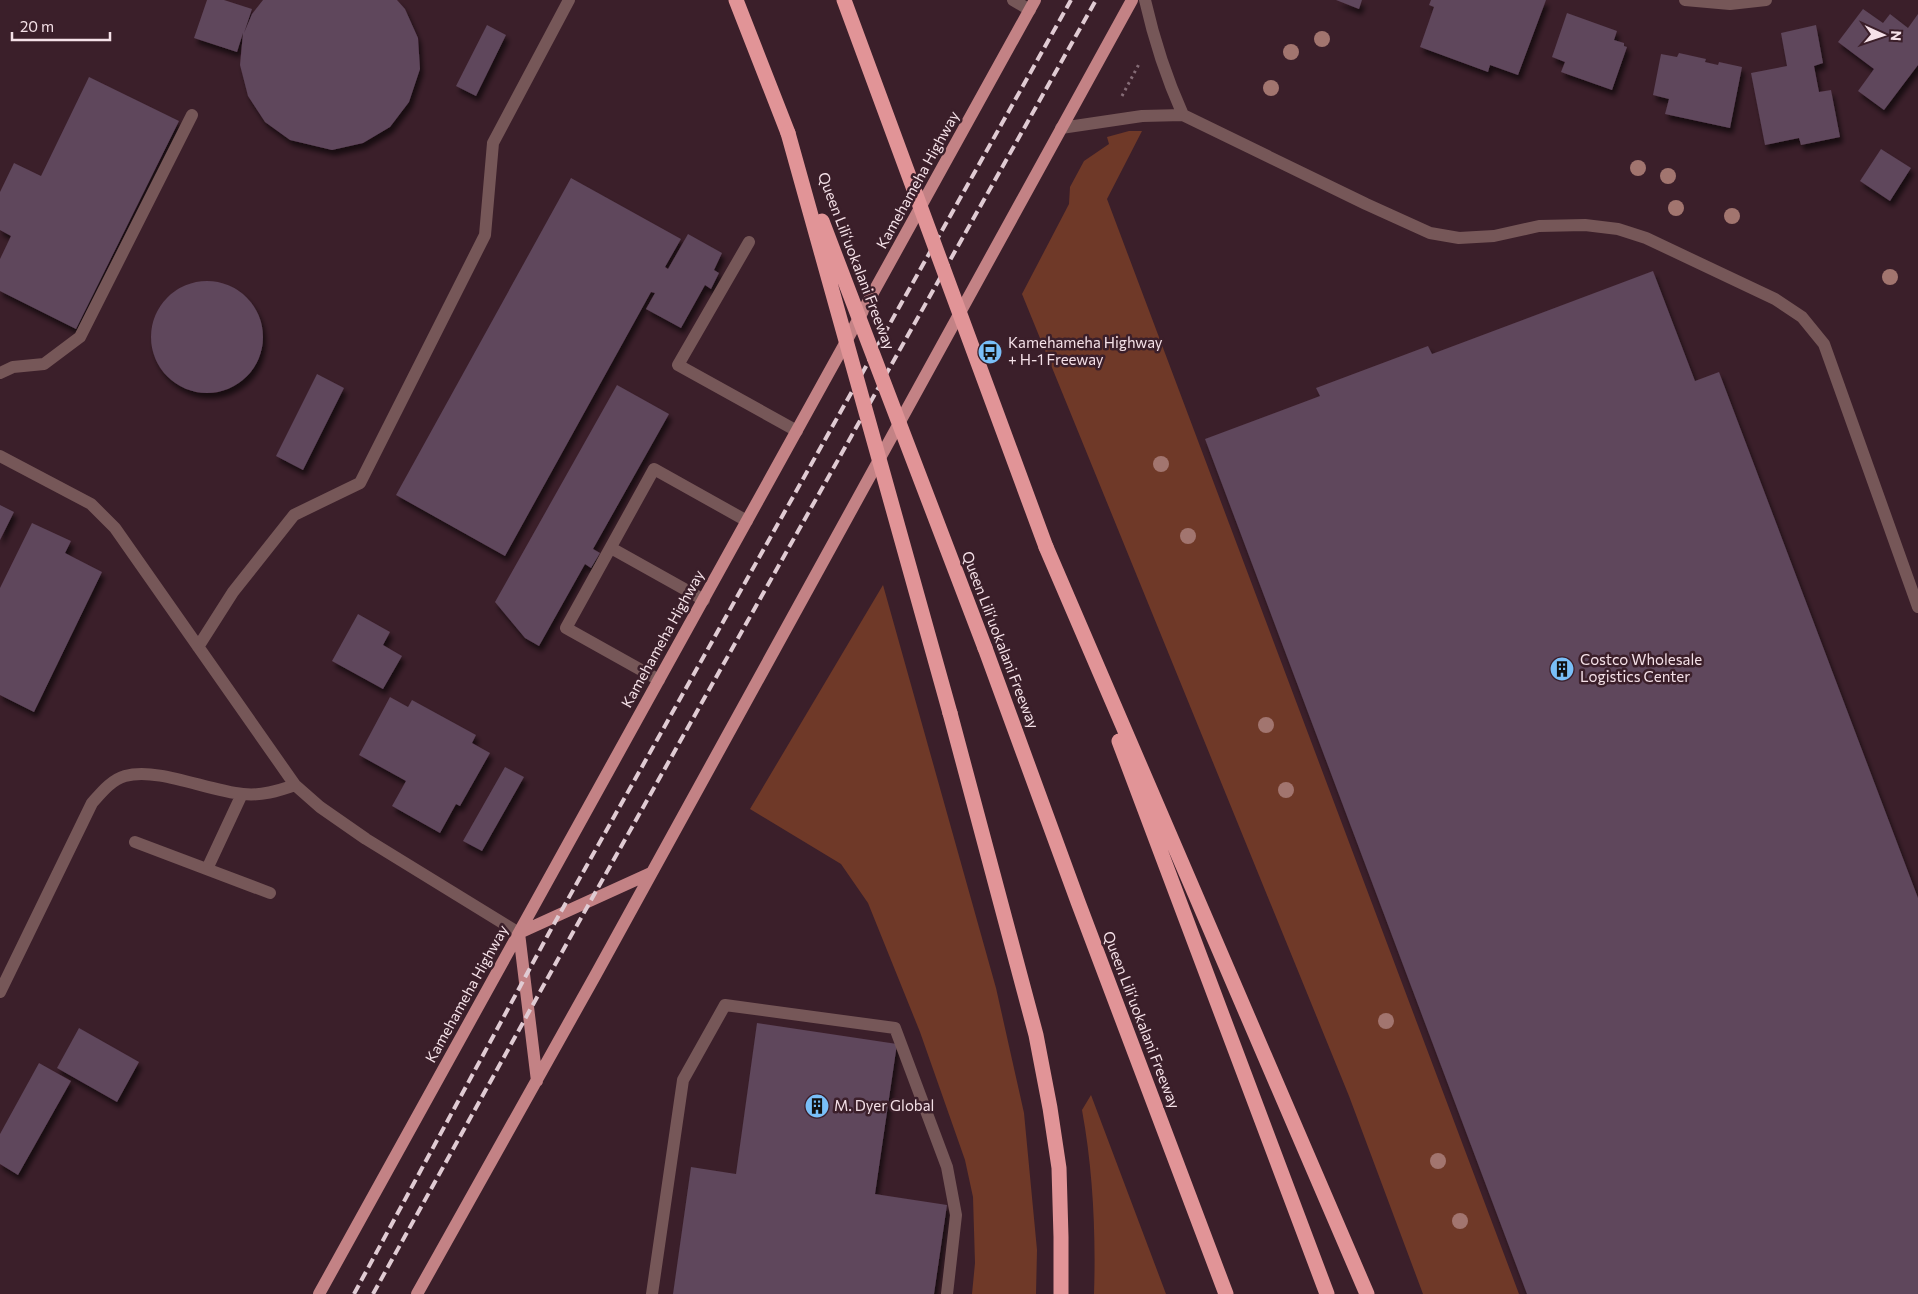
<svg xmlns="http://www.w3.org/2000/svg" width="1918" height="1294" font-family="Commissioner,sans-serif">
  <defs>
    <filter id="shadow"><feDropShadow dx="3" dy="5.5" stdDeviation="2.5" flood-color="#0009"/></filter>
  </defs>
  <rect width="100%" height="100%" fill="#3b1f2a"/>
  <path fill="#6f3928" d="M1129,131H1142L1107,199L1519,1294H1423L1349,1096L1022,294L1069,204L1070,187L1084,161L1109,144L1107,137Z
    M883,585L996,988L1024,1113L1037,1250L1036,1294H972L975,1263L973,1197L965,1160L920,1032L868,903L841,864L750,809Z
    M1091,1095L1166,1294H1094C1096,1233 1093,1170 1082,1110Z"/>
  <path fill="#5f465b" filter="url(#shadow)" d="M207,0H224L252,9L244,33L252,14L263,0H397L405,9L418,38L420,69L409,102L390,127L363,143L332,150L290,140L265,122L248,96L240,65L243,33L237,52L194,38Z
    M1336,0H1362L1359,9Z
    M1431,0H1546L1518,75L1490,65L1488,72L1420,47L1434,7L1429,5Z
    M1863,9L1883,23L1890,14L1908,28L1918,14V65L1884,110L1858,91L1874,69L1838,42Z
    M1567,13L1617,31L1614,40L1624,43V46L1627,47L1612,90L1561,72L1565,62L1552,57Z
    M487,25L506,35L476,96L456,86Z
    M1816,25L1823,63L1814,66L1819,92L1831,90L1840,137L1801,145L1799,138L1765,145L1751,73L1787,66L1781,33Z
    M1679,53L1706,59L1705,62L1718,65L1719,62L1742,67L1730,128L1665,114L1669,99L1653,95L1661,54L1677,57Z
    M89,77L179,121L76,329L0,291V259L11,236L0,230V192L14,163L41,176Z
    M1881,149L1911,168L1890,201L1860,181Z
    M571,178L681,239L665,267L668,269L688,234L722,253L714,270L719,273L711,289L705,285L681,328L646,309L655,293L651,292L505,556L396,495Z
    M1653,271L1695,381L1719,372L1918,898V1294H1527L1205,439L1320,396L1316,388L1428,346L1432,354Z
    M151 337a56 56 0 1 1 112 0a56 56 0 1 1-112 0Z
    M317,374L344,388L303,470L276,456Z
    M617,385L669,414L593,549L600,553L591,568L585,564L539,646L525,638L495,602Z
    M0,505L14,512L0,540Z
    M32,523L71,541L65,553L102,572L34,712L0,695V588Z
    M358,614L390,632L383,645L402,656L383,689L332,661Z
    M390,697L408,707L412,700L476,735L472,743L490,753L460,806L456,804L440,833L392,806L406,781L359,755Z
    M505,767L524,777L482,851L463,841Z
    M757,1023L897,1044L875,1194L947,1205L934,1294H673L691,1167L736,1174Z
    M79,1028L139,1062L117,1102L57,1068Z
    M39,1063L71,1081L18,1175L0,1164V1134Z"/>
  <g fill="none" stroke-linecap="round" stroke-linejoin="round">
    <path stroke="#856c76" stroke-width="3" stroke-dasharray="2.5 4" stroke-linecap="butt" d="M1122,96L1139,64"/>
    <path stroke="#765758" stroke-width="12" d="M1013,0L1030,10
      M1685,0L1730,4L1766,0
      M1183,115L1366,204L1430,233L1459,238L1494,236L1539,226L1585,225L1618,229L1646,238L1775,299L1802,317L1824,344L1918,607
      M1061,128L1142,116L1183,115C1166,77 1154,40 1145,0
      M749,242L678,365L797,431
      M0,373L13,367L44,364L80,337L192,115
      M0,456L91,504L115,528L295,785L320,807L366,839L519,933
      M611,548L704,600
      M198,647L233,592L294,515L360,483L485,235L493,143L569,0
      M659,680L566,628L654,469L747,521
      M135,842L270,893
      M207,869L242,794
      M0,992L92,803C101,793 111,780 125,776C158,767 208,791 243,794C261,796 278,791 295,785
      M652,1294L683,1080L725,1005L895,1028L947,1167L956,1215L947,1294"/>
    <path stroke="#c38285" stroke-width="12" d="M519,933L537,1081
      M519,933L651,873
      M319,1294L1035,0
      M417,1294L595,976L1132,0"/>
    <path stroke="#e19497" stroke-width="15" d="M736,0L788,133
      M1046,547L1367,1294
      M985,648L1078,902L1226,1294
      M950,713L1036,1035L1050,1108L1059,1168L1061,1237V1294
      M1119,741L1327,1294"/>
    <path stroke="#e0cbd3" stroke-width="4" stroke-dasharray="10 5" stroke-linecap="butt" d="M354,1294L549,933L1071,0
      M373,1294L567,943L1096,0"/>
    <path stroke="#e19497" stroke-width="15" d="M844,0L1046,547
      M788,133L950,713
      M822,221L985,648"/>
  </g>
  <g fill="#a2756f">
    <circle cx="1322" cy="39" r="8"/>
    <circle cx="1291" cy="52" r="8"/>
    <circle cx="1271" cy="88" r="8"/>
    <circle cx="1638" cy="168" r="8"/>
    <circle cx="1668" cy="176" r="8"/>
    <circle cx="1676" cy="208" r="8"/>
    <circle cx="1732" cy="216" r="8"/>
    <circle cx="1890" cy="277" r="8"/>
    <circle cx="1161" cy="464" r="8"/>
    <circle cx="1188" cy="536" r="8"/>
    <circle cx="1266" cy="725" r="8"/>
    <circle cx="1286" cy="790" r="8"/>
    <circle cx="1386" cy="1021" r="8"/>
    <circle cx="1438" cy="1161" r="8"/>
    <circle cx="1460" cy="1221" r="8"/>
  </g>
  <defs>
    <symbol id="bus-disc" viewBox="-11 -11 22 22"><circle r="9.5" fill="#79bff8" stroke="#3b1f2a"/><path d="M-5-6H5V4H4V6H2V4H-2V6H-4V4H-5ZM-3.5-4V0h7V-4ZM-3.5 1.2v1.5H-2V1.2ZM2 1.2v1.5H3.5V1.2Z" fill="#111"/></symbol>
    <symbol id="building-disc" viewBox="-11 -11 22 22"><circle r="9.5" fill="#79bff8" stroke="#3b1f2a"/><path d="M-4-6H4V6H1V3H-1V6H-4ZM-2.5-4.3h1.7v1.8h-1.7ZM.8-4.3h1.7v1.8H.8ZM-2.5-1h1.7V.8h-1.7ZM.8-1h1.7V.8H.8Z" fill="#111"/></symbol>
  </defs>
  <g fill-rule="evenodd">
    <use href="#bus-disc" x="976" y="338" width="28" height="28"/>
    <use href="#building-disc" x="1548" y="655" width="28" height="28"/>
    <use href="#building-disc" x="803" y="1092" width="28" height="28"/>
  </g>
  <g text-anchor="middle" stroke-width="5" stroke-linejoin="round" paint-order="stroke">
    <g font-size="15" fill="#f5e1e8" stroke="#3b1f2a">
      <text transform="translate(918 180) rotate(-61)" y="5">Kamehameha Highway</text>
      <text transform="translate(856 261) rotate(69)" y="5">Queen Liliʻuokalani Freeway</text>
      <text transform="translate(663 639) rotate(-61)" y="5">Kamehameha Highway</text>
      <text transform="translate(1000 640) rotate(69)" y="5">Queen Liliʻuokalani Freeway</text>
      <text transform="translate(467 994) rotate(-61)" y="5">Kamehameha Highway</text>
      <text transform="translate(1141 1020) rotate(69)" y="5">Queen Liliʻuokalani Freeway</text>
    </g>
    <g font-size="15" fill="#f5e1e8" stroke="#3b1f2a" text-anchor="start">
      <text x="1008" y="348">Kamehameha Highway<tspan x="1008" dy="17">+ H-1 Freeway</tspan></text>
      <text x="1580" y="665">Costco Wholesale<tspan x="1580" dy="17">Logistics Center</tspan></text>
      <text x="834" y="1111">M. Dyer Global</text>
    </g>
  </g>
  <g transform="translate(1883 35) rotate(93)" stroke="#3b1f2a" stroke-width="4" paint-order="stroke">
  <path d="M0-4L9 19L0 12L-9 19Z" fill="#f5e1e8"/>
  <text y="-8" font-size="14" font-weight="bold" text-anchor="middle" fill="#f5e1e8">N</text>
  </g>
  <path d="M12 32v8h98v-8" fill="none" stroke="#f5e1e8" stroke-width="2.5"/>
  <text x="20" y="32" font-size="15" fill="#f5e1e8" stroke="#3b1f2a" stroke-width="4" paint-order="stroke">20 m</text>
</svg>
